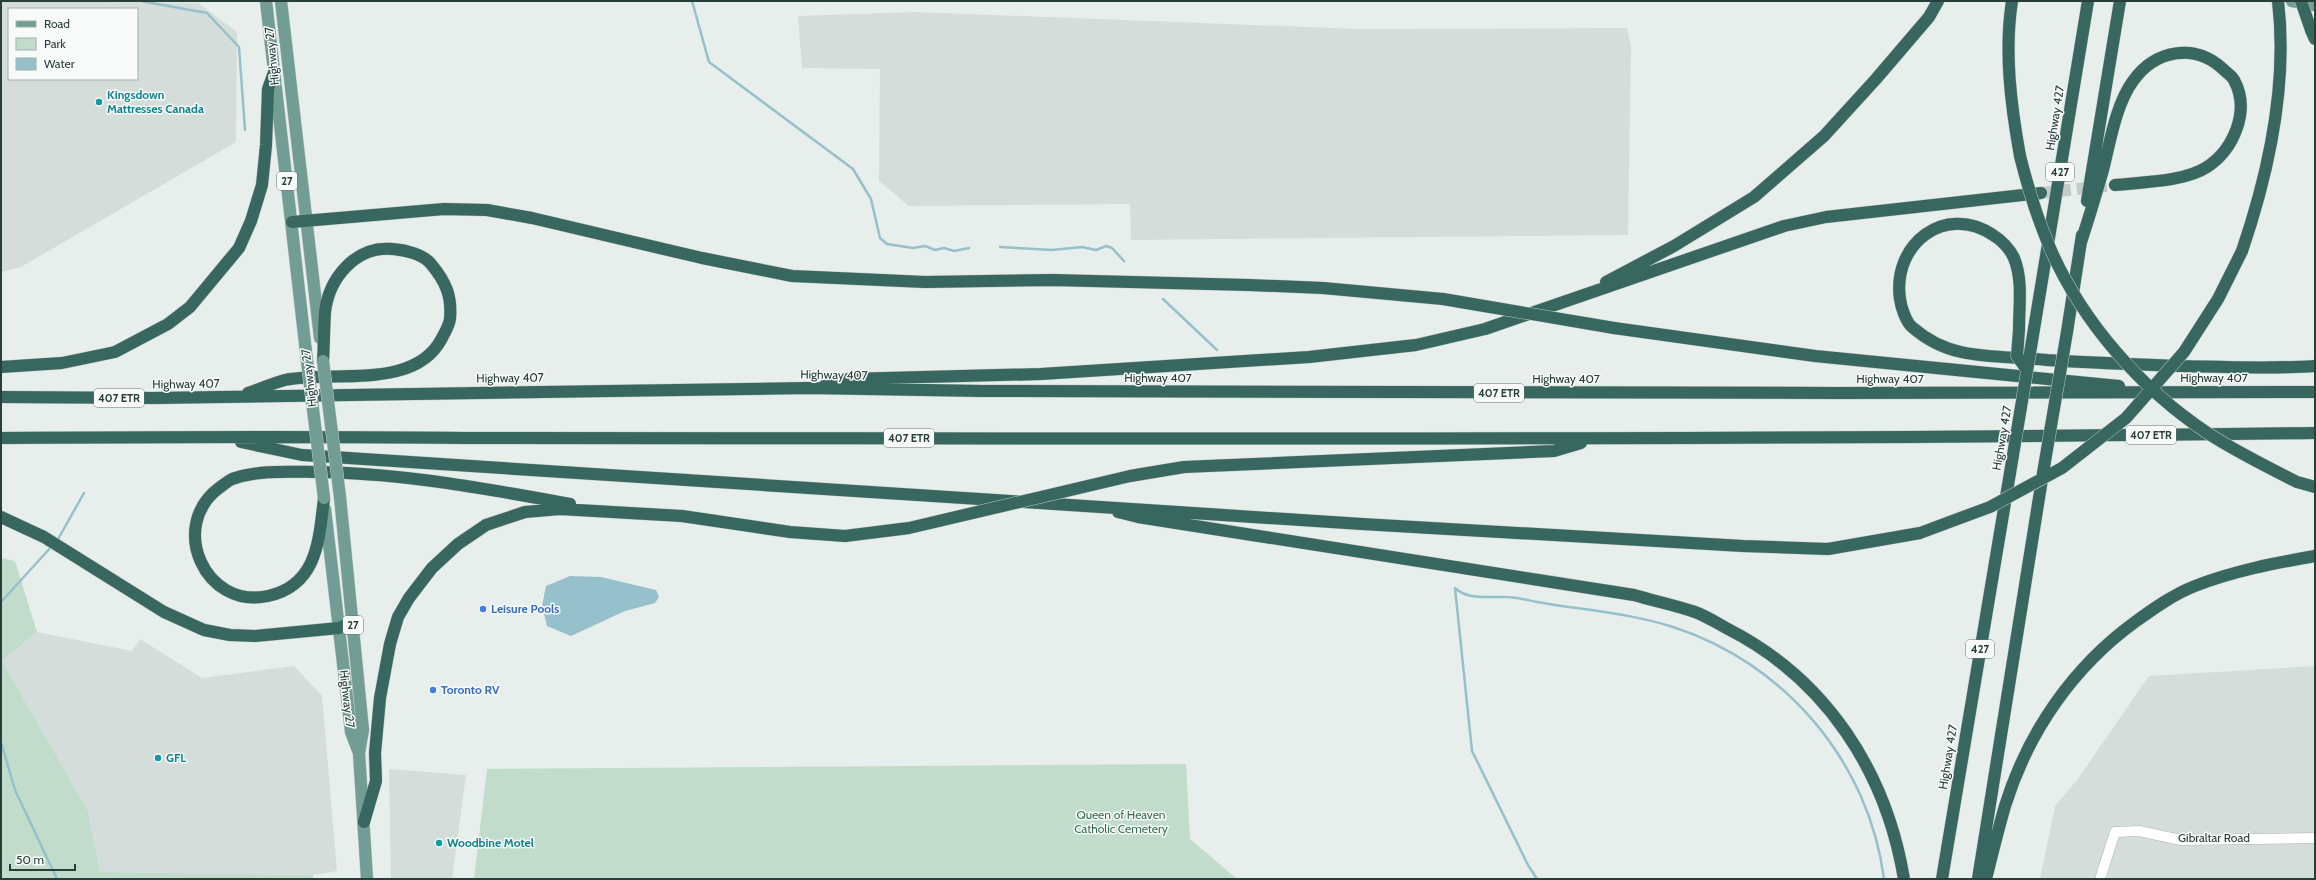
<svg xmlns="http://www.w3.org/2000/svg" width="2316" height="880" font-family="Cabin,sans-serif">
  <rect width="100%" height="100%" fill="#e7eeeb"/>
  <path fill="#d5ddda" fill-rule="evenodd" d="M1,1L198,3L237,32L236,142L21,267L1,272ZM9,9H137V79H9Z
    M916,12L1359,29L1627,28L1631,46L1628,235L1131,240L1130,204L909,206L879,181L880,69L802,68L798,16Z
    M37,632L132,651L140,639L202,678L294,666L322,696L337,871L313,875L100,872L88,811L2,661Z
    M2315,666V879H2040L2055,806L2077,780L2149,676Z
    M389,769L466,775L452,879H391Z"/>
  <path fill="#c2dccb" d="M1,558L15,561L37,632L2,661L88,811L100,872L313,875V879H1Z
    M1186,764L1190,839L1237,879H474L487,769Z"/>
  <path fill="#96c0cb" d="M570,576L601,577L656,590L659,597L655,603L625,611L571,636L547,626L542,606L546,586Z"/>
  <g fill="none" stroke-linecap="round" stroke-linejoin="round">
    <path stroke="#96c0cb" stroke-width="2.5" d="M141,1L207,13L239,47L245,130
      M692,1L709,62L853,169L871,199L880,238L887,244L913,248L925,246L935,250L944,248L954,251L969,248
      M1000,247L1052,250L1082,247L1096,250L1106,246L1112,248L1124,261
      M1163,299L1217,350
      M57,541L84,493
      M1455,588C1469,601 1490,596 1507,597C1517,597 1527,600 1537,602C1582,610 1630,613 1673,627C1785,663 1869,762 1884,879
      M1455,588L1472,751L1528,865L1537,879
      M1,602L52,546
      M1,742L15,790L57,879"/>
    <path stroke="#c1cbc7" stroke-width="12" stroke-dasharray="12 6" stroke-linecap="butt" d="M2041,193L2115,185"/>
    <defs>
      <path id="minor" d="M2100,879L2115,832L2139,831L2181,840L2315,838"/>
      <path id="major" d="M266,1L307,361
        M281,1L320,338
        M2292,1L2315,5
        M340,497L363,730L359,753L367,879
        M325,509L351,732L359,753"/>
      <path id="highway" d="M2012,1C2004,52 2011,106 2020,156
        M2311,30L2315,39
        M2087,201L2120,1
        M292,222L444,209L487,210L532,218L702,258L792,276L925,282L1053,280L1249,285L1323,288L1443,299
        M2081,242C2089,218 2096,194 2103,170C2110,142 2116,104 2133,81C2155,50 2195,42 2224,70C2227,73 2232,76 2234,80C2251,111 2233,150 2207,167C2184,182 2142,182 2115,185
        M2242,251C2269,172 2288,85 2278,1
        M1606,282L1674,246L1754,197L1824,136L1876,79L1929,17L1938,1
        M1614,328L1815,356L2119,386
        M2034,329L2088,1
        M2019,330C2019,306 2023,280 2014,258C2010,249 2001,240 1993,235C1945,203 1892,244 1900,299C1901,307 1906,322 1912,327C1927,340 1942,348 1961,352C1988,358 2019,357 2047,360C2091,363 2135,364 2179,366C2225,367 2270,369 2315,366
        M2067,332L2082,235
        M1,367L62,363L115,352L168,324L190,307L239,248L251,221L262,185L266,145L268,89L273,75
        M826,384L848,379L1041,374L1309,357L1416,345L1485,329L1784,226L1826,217L2041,193
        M248,393C260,389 273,383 285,380C333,370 415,391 442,338C445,332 449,326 450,319C452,296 446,282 431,264C423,254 405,250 393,249C356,245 329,278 325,312C324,328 324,345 323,361
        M1,397L153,398L808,388L983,391L1838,393L2315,392
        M1,438C156,437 310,436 465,438C1082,438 1698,441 2315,433
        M241,442L302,455L1362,524L1743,546L1828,549L1920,533
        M1130,476L1184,467L1554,451L1581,443
        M2297,482L2315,487
        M324,498C319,539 318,585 268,596C205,610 168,526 219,488C223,485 228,481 232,479C261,469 292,472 323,472C407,474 488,489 570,504
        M1118,512L1138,517L1634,595C1654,601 1675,605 1695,612C1706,616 1717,623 1728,629C1826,679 1886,771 1904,879
        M1,517L44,537L164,612L204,630L230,635L255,636L339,628L353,622
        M364,822L376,781L375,753L380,698L390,644L398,617L409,598L432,568L458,544L486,525L525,512L560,509L682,516L790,532L845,536L909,528
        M1942,879L2010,473
        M1978,879L2043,473
        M1986,879C1992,855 1998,830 2005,806C2028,732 2073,667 2135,622C2153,609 2174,594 2195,586C2233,571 2275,563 2315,556"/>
    </defs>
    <use href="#minor" stroke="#aab6b2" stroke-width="11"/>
    <use href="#major" stroke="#c3c9c8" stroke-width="13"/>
    <use href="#highway" stroke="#c3c9c8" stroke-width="13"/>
    <use href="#minor" stroke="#fff" stroke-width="10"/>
    <use href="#major" stroke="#719d94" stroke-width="12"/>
    <use href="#highway" stroke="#37675f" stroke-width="12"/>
    <defs>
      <path id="major-bridge" d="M307,361L324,498
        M323,361L340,497"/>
      <path id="highway-bridge" d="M2301,1L2311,30
        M2020,156C2028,188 2037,218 2050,248C2082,322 2142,390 2209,434C2237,452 2267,467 2297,482
        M1443,299L1614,328
        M2019,330L2017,356L2027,370
        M2010,473L2034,329
        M2043,473L2067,332
        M909,528L1130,476
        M1920,533L1990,507L2062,468L2126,418L2184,352L2218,299L2242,251"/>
    </defs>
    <use href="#major-bridge" stroke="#c3c9c8" stroke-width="13" stroke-linecap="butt"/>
    <use href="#highway-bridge" stroke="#c3c9c8" stroke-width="13" stroke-linecap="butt"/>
    <use href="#major-bridge" stroke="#719d94" stroke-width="12"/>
    <use href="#highway-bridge" stroke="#37675f" stroke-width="12"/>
  </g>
  <g fill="#0f9aa8" stroke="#f7faf9" stroke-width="1.5">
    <circle cx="99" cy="102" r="4"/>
    <circle cx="158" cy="758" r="4"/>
    <circle cx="439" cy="843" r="4"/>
  </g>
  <g fill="#3f7fe0" stroke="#f7faf9" stroke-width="1.5">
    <circle cx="483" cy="609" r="4"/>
    <circle cx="433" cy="690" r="4"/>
  </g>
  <g text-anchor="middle" stroke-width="3" stroke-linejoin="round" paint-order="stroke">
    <g fill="#f7faf9" stroke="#657673" stroke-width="1">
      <rect x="2046" y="163" width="28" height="18" rx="3"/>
      <rect x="277" y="172" width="20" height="18" rx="3"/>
      <rect x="1474" y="384" width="50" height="18" rx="3"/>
      <rect x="94" y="389" width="50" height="18" rx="3"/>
      <rect x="2126" y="426" width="50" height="18" rx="3"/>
      <rect x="884" y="429" width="50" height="18" rx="3"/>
      <rect x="343" y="616" width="20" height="18" rx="3"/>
      <rect x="1966" y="640" width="28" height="18" rx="3"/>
    </g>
    <g font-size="11" font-weight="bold" fill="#273e39">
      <text x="2060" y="176">427</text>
      <text x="287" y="185">27</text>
      <text x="1499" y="397">407 ETR</text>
      <text x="119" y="402">407 ETR</text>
      <text x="2151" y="439">407 ETR</text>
      <text x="909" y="442">407 ETR</text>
      <text x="353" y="629">27</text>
      <text x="1980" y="653">427</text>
    </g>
    <g font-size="12" fill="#273e39" stroke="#f7faf9">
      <text transform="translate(272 56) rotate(-96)" y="4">Highway 27</text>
      <text transform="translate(2055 118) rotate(-81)" y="4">Highway 427</text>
      <text transform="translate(834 375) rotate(1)" y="4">Highway 407</text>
      <text transform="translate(309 378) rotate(-97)" y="4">Highway 27</text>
      <text transform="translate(510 378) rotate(-1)" y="4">Highway 407</text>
      <text x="1158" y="382">Highway 407</text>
      <text x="2214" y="382">Highway 407</text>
      <text x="1566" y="383">Highway 407</text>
      <text x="1890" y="383">Highway 407</text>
      <text transform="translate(186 384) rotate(-1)" y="4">Highway 407</text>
      <text transform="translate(2002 438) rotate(-80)" y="4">Highway 427</text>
      <text transform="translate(347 699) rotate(83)" y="4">Highway 27</text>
      <text transform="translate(1948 757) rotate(-81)" y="4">Highway 427</text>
      <text x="2214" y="842">Gibraltar Road</text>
    </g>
    <g font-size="12" font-weight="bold" fill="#0d838f" stroke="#f7faf9" text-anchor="start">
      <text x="107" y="99">Kingsdown<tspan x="107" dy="14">Mattresses Canada</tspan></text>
      <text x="166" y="762">GFL</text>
      <text x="447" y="847">Woodbine Motel</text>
    </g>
    <g font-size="12" font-weight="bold" fill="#366cbe" stroke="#f7faf9" text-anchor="start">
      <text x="491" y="613">Leisure Pools</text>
      <text x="441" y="694">Toronto RV</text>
    </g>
    <g font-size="12" fill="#367050" stroke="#f7faf9">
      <text x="1121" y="819">Queen of Heaven<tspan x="1121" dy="14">Catholic Cemetery</tspan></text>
    </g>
  </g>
  <rect width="2316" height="880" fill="none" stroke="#273e39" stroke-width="4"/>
  <rect x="8" y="8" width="130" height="72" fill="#f7faf9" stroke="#a4afac"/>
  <rect x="16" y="21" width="20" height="6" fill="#719d94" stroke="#a4afac"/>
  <text x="44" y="28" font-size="12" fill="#273e39">Road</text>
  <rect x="16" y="38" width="20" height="12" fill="#c2dccb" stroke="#a4afac"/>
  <text x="44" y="48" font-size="12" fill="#273e39">Park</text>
  <rect x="16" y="58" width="20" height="12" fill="#96c0cb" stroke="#a4afac"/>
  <text x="44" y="68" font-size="12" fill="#273e39">Water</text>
  <path d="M10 864v6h65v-6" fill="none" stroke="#273e39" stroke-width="2"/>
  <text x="16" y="864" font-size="12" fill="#273e39" stroke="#f7faf9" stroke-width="3" paint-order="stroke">50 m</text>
</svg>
